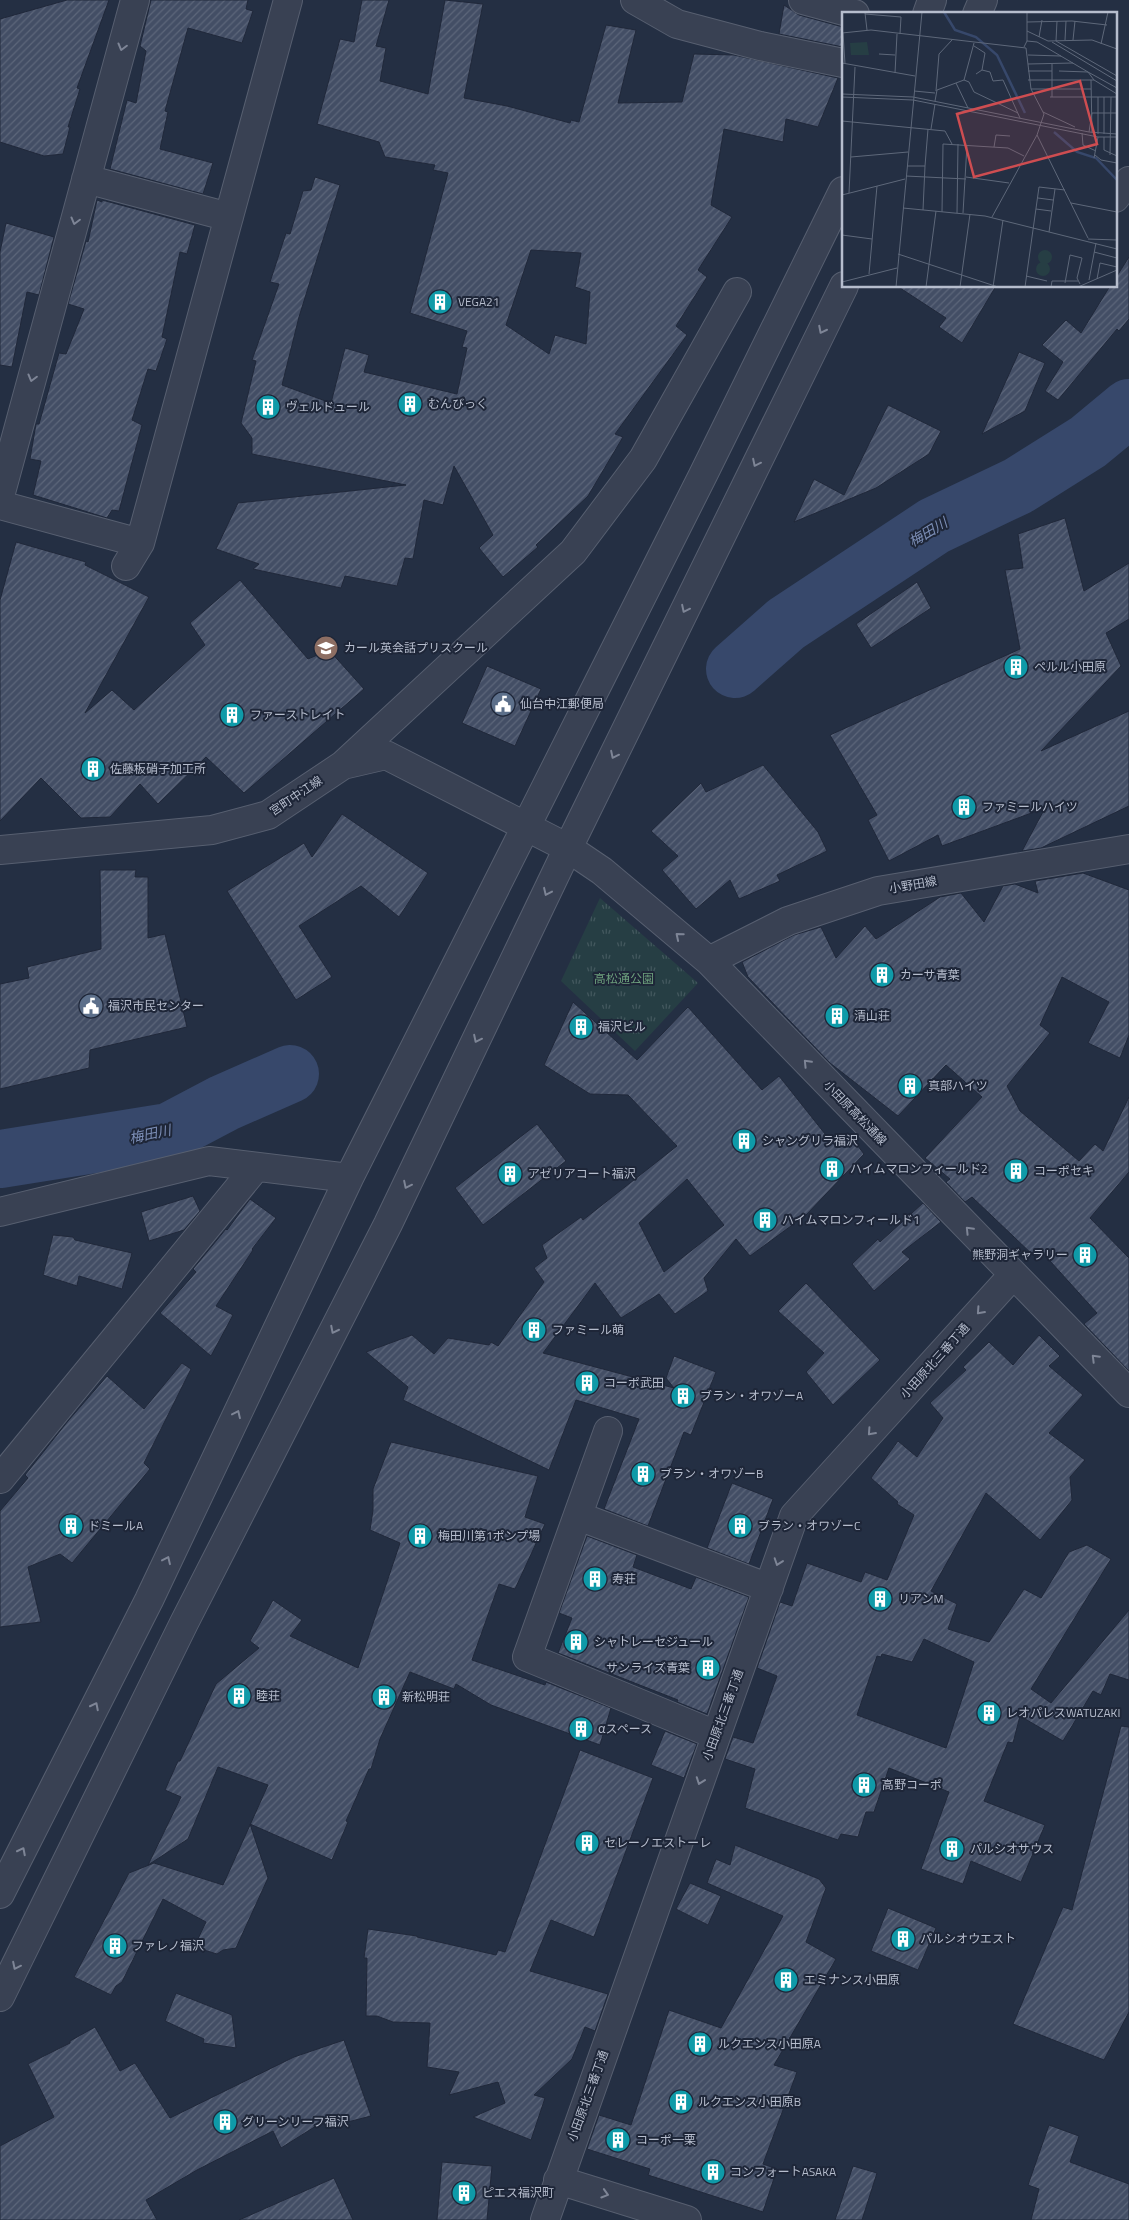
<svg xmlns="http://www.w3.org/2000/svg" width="1129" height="2220" font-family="'Titillium Web','Noto Sans JP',sans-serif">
  <defs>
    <pattern id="grass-tufts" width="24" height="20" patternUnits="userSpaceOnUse" patternTransform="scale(1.25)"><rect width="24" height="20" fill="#263e44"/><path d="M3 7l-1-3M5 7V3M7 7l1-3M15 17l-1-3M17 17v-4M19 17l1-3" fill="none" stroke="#43585e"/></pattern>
    <pattern id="building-hatch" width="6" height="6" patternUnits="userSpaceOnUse" patternTransform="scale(1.25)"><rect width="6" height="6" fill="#434e65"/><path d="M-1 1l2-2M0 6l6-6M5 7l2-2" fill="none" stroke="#5c667a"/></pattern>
  </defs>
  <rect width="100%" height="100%" fill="#242f43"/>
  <path fill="url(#grass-tufts)" d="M600,898L698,983L635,1051L561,981Z"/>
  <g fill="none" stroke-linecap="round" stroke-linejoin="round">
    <path stroke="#37486b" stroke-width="58" d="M735,669L786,624L934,526L1018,486L1088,442L1129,408
      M0,1159L169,1132L224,1103L290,1074"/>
  </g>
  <path fill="url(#building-hatch)" stroke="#20283a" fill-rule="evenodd" d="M67,0H109L77,88L80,89L68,127H70L63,154L44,156L0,142V19Z
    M151,0H248L246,9L253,11L242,43L188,28L165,111L168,112L160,149L213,163L203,194L110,169L127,100L136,103L146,51L140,46Z
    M362,0H389L376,46L386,48L380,81L428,94L445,0L483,4L464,98L507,106L570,123L571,120L579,122L606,25L636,30L618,103L682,102L694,54L734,55L838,78L818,127L786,119L783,142L724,129L711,205L732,217L698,270L707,277L676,326L687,335L615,434L623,437L588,496L536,545L538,547L503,577L479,548L493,535L454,466L443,505L424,500L413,559L405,558L397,586L345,576L341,588L253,569L259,564L216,549L238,503L406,485L252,454V438L241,423L256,361L252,360L279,284L270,282L286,233L290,234L303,191L311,190L315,177L340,185L299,317L282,385L331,403L345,348L369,355L364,372L457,394L467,348L462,347L467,331L410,313L448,173L433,170L435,165L385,157L379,142L317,124L340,39L354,42ZM531,250L581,253L575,287L590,292L586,344L555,335L549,354L506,325Z
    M784,5L799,15L843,27V47L779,34Z
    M97,200L102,202V200L195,225L187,254L180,252L162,337L167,339L156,371L148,369L132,420L142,425L119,511L112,510L107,518L33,495L41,461L30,459L36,424H39L59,353L66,354L84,309L68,304L86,241L88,242Z
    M6,223L54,237L39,295L27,292L12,367L0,365V252Z
    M1129,257V319L1119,331L1117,329L1058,400L1045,391L1063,362L1042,345L1066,320L1081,333L1110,286H1115V279Z
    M897,286H996L962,343L939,327L946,318Z
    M1019,352L1045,363L1025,411L982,434Z
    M888,405L941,431L929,454L876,488L794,522L814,479L844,495Z
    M1065,518L1084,591L1129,563V619L1106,633L1121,666L1041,751L1129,711V806L1041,848L1022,851L1045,808L942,846L938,835L889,861L868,820L877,815L830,735L1020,649L1005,570L1023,568L1018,534Z
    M16,542L86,562L85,565L149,597L85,713L112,690L134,710L205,645L190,623L240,580L308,659L329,650L364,689L244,793L206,757L158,804L140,784L110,817L81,818L41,778L0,821V600Z
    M917,582L931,608L871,648L856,624Z
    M487,666L541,689L515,746L462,723Z
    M763,765L818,832L827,851L777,875L780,881L739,899L730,880L696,909L662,870L678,856L651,831L701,783L706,792Z
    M342,814L428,873L399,917L361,886L299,926L332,977L296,1000L227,891L304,843L312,857Z
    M100,870H136L135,877H148V938L165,934L187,1027L90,1050L89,1068L0,1089V984L29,978L27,967L101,949Z
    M1083,873L1129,890V1035L1120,1058L1088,1043L1109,1002L1062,977L1040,1025L1050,1033L1007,1086L1020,1111L1079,1161L1095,1144L1103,1151L1129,1097V1172L1090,1218L1129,1258V1371L1084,1324L1097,1313L1041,1251L1035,1257L972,1197L965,1202L946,1182L950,1179L925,1158L982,1097L946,1065L898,1116L830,1063L748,977L742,962L794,935L821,927L836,958L865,926L876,939L940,897L961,893L984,922L1003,886L1015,884L1038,893L1035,881Z
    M573,1002L637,1060L688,1007L762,1090L779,1076L833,1144L848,1133L864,1154L806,1215L750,1256L736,1239L704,1278L708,1291L675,1314L659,1294L621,1318L595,1283L543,1353L674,1388L666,1378L674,1356L716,1372L691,1435L684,1432L648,1526L604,1509L639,1419L576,1400L549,1470L403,1400L408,1387L366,1352L412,1335L434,1354L448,1338L489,1345L491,1342L498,1346L544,1282L534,1268L547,1258L542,1245L581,1217L583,1220L677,1146L628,1095L590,1094L544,1065ZM687,1179L724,1225L664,1272L639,1223Z
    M537,1124L566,1161L483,1225L455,1188Z
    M193,1196L200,1211L184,1230L149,1241L141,1212Z
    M250,1199L276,1218L252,1249L253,1250L216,1306L233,1315L211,1356L160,1313L196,1272L193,1269L226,1229L227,1230Z
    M923,1203L941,1222L902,1252L910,1259L874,1291L852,1264L878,1239L880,1242Z
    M53,1235L73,1237L75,1240L132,1253L122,1289L79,1276L77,1286L43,1275Z
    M806,1283L880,1360L833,1405L806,1372L824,1353L778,1311Z
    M1039,1335L1060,1356L1049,1366L1083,1395L1049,1433L1085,1460L1070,1477L1072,1500L1040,1540L986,1493L931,1591L957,1604L948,1629L989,1642L1024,1589L1041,1598L1069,1552L1087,1545L1111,1559L1031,1689L1051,1703L1129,1610V1680L1110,1674L1101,1695L1093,1691L1063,1741L1020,1716L1013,1743L1008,1742L984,1801L1045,1825L1021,1882L971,1861L963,1884L921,1869L949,1792L889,1768L874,1812H866L858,1837L841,1834L838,1840L745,1808L755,1769L725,1759L733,1737L753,1743L777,1676L757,1668L780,1602L792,1606L807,1563L861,1582L865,1572L887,1580L914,1515L897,1504L898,1502L871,1478L898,1441L917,1457L943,1418L930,1403L966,1370L963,1367L989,1342L1013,1365ZM924,1639L974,1662L946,1748L857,1715L877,1656L881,1657L882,1654L912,1662Z
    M182,1363L191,1369L144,1463L150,1469L72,1563L60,1554L28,1567L41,1622L0,1627V1511L28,1478L25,1475L68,1421L107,1376L144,1409Z
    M391,1442L538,1476L525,1517L545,1524L515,1589L499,1584L472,1660L545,1685L546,1682L611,1708L600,1745L491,1705L456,1684L454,1689L410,1672L380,1739L371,1769H369L346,1821L348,1822L332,1860L250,1824L268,1878L236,1948L223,1950L217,1954L194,1947L206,1922L163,1899L122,1982L116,1986L111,1995L74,1977L129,1873L154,1863L223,1885L268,1785L218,1767L188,1839L148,1865L181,1797L165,1790L178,1761H180L216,1684L259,1648L250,1641L273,1600L302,1620L290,1636L358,1668L400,1543L370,1530L373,1510V1489Z
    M732,1483L773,1499L749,1564L707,1548Z
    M587,1536L637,1555L633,1567L691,1589L696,1577L749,1597L707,1714L677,1702L678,1700L558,1653L572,1618L559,1613Z
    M1121,1726L1129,1727V2012L1104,2060L1013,2024L1063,1907L1072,1910Z
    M665,1731L697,1744L684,1778L651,1765Z
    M580,1750L653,1778L594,1937L551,1920L530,1971L608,1994L595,2031L585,2027L572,2059L534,2095L545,2098L531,2140L473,2117L505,2103L498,2082L449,2095L459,2072L427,2067L430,2023L393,2022L377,2016H366L367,1958H364L368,1929L417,1936V1937L496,1955L498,1950L505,1952Z
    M735,1845L819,1879L826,1888L806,1942L836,1959L774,2065L797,2072L763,2164L777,2169L763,2212L648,2175L650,2169L587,2149L599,2115L631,2125L669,2010L721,2028L783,1916L707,1883L716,1859L730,1865Z
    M690,1883L721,1896L708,1925L676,1909Z
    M888,1908L936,1928L918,1970L871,1951Z
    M176,1993L232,2015L236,2048L203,2043L204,2039L165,2021Z
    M95,2027L120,2071L135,2063L170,2118L294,2057L344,2040L371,2116L336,2125L332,2116L281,2148L273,2131L197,2170L146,2200L157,2220H0V2146L54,2117L28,2064L70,2043V2041Z
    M1049,2125L1079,2136L1070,2162L1129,2184V2220H1031L1039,2189L1028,2185Z
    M442,2162L492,2166L487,2220H437Z
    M853,2166L877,2173L862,2220H835Z
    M334,2178L353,2220H239Z"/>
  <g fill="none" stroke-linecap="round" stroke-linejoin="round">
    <defs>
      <path id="minor" d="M635,0L677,24L760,46L843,63
        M803,0L855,14
        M927,14L932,0
        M977,14L983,0
        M86,179L229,217
        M1115,198L1129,181
        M0,496L135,0
        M0,505L140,543
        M126,566L140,543L288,0
        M344,764L573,552L643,459L737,292
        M0,850L212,830L268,815L343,765L386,755L568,848L602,871L709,961L1129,1393
        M709,961L788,921L878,891L1129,849
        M0,1212L209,1161L349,1178
        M608,1431L527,1657L716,1735
        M0,1479L256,1167
        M578,1516L769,1588
        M0,1894L149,1600L349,1178L703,475L843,191
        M0,1997L184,1623L388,1224L568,848L844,286
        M558,2180L687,2220
        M545,2220L794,1516L1013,1275"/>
    </defs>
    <use href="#minor" stroke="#575f70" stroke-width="30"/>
    <use href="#minor" stroke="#394153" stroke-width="28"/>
  </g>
  <defs><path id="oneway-chevron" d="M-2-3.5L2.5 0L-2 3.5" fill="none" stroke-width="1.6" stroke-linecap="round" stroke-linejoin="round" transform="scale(1.25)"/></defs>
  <g stroke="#7e8596">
    <use href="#oneway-chevron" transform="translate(122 47) rotate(105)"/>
    <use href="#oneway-chevron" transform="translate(75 221) rotate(105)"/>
    <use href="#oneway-chevron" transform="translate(822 330) rotate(117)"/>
    <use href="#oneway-chevron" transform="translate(32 378) rotate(105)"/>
    <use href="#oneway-chevron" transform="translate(756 463) rotate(116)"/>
    <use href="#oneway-chevron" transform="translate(685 609) rotate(116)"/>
    <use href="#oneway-chevron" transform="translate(614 755) rotate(116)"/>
    <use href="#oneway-chevron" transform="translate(547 892) rotate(115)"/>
    <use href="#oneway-chevron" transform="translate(679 936) rotate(-140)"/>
    <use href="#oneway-chevron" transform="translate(477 1039) rotate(116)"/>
    <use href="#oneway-chevron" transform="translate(807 1063) rotate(-134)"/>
    <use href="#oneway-chevron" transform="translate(407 1185) rotate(116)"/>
    <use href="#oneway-chevron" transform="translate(969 1230) rotate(-134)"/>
    <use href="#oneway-chevron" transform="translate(980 1311) rotate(132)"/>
    <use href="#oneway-chevron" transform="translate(334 1330) rotate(117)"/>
    <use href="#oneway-chevron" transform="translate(1095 1358) rotate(-135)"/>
    <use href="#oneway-chevron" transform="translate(237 1414) rotate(-65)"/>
    <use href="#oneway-chevron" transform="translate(871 1432) rotate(132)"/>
    <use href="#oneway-chevron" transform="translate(167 1560) rotate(-65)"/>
    <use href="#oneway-chevron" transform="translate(778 1562) rotate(109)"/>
    <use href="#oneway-chevron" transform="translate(95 1706) rotate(-63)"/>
    <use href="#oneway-chevron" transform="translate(700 1781) rotate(110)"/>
    <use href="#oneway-chevron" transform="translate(22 1851) rotate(-63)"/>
    <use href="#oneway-chevron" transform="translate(16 1966) rotate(116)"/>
    <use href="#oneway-chevron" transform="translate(605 2194) rotate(17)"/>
  </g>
  <defs>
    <symbol id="building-disc" viewBox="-11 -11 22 22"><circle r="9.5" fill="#0f9aa8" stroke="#1e2638"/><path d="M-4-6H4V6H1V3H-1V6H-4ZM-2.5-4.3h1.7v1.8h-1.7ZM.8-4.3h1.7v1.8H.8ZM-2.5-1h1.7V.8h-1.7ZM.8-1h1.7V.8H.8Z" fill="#fff"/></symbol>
    <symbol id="school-disc" viewBox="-11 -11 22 22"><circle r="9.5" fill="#8d6e63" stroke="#1e2638"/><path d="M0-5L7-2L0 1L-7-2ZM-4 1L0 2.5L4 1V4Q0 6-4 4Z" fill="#fff"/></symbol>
    <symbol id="civic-disc" viewBox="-11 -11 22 22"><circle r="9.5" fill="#5c6f8a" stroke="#1e2638"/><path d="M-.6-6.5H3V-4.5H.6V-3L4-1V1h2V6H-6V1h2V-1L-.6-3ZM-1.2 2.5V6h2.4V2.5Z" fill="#fff"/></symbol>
  </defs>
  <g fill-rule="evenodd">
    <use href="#building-disc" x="426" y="288" width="28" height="28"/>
    <use href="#building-disc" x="396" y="390" width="28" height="28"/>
    <use href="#building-disc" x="254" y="393" width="28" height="28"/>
    <use href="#school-disc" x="312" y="634" width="28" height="28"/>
    <use href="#building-disc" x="1002" y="653" width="28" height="28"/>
    <use href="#civic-disc" x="489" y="690" width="28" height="28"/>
    <use href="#building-disc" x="218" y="701" width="28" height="28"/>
    <use href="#building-disc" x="79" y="755" width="28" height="28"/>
    <use href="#building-disc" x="950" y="793" width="28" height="28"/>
    <use href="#building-disc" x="868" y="961" width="28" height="28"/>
    <use href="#civic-disc" x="77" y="992" width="28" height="28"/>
    <use href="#building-disc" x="823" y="1002" width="28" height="28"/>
    <use href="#building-disc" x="567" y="1013" width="28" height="28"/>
    <use href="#building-disc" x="896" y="1072" width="28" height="28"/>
    <use href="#building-disc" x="730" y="1127" width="28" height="28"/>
    <use href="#building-disc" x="818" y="1155" width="28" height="28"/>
    <use href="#building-disc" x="1002" y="1157" width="28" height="28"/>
    <use href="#building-disc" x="496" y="1160" width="28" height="28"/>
    <use href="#building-disc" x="751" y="1206" width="28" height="28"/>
    <use href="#building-disc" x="1071" y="1241" width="28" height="28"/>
    <use href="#building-disc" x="520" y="1316" width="28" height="28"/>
    <use href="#building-disc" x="573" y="1369" width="28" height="28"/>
    <use href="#building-disc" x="669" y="1382" width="28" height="28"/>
    <use href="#building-disc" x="629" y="1460" width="28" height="28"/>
    <use href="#building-disc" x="57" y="1512" width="28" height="28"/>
    <use href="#building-disc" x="726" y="1512" width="28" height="28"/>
    <use href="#building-disc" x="406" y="1522" width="28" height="28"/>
    <use href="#building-disc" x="581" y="1565" width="28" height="28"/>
    <use href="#building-disc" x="866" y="1585" width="28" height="28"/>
    <use href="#building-disc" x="562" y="1628" width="28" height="28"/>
    <use href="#building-disc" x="694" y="1654" width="28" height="28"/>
    <use href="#building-disc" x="225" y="1682" width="28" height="28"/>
    <use href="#building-disc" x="370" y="1683" width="28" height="28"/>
    <use href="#building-disc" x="975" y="1699" width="28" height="28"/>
    <use href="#building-disc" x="567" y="1715" width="28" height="28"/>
    <use href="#building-disc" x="850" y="1771" width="28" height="28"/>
    <use href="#building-disc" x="573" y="1829" width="28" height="28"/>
    <use href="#building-disc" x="938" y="1835" width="28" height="28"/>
    <use href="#building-disc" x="889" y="1925" width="28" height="28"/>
    <use href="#building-disc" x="101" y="1932" width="28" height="28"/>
    <use href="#building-disc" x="772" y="1966" width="28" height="28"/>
    <use href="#building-disc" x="686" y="2030" width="28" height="28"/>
    <use href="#building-disc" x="667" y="2088" width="28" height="28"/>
    <use href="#building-disc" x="211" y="2108" width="28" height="28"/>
    <use href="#building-disc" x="604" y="2126" width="28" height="28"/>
    <use href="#building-disc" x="699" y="2158" width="28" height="28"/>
    <use href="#building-disc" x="450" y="2179" width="28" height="28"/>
  </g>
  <g text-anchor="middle" stroke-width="4" stroke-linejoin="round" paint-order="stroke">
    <g font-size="12" fill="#b6bdcd" stroke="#1e2638" text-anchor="start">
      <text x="458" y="306">VEGA21</text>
      <text x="428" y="408">むんびっく</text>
      <text x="286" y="411">ヴェルドュール</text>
      <text x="344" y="652">カール英会話プリスクール</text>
      <text x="1034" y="671">ペルル小田原</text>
      <text x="520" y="708">仙台中江郵便局</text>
      <text x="250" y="719">ファーストレイト</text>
      <text x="110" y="773">佐藤板硝子加工所</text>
      <text x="982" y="811">ファミールハイツ</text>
      <text x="900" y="979">カーサ青葉</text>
      <text x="108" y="1010">福沢市民センター</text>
      <text x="854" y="1020">清山荘</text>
      <text x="598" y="1031">福沢ビル</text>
      <text x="928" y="1090">真部ハイツ</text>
      <text x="762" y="1145">シャングリラ福沢</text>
      <text x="850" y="1173">ハイムマロンフィールド2</text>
      <text x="1034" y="1175">コーポセキ</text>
      <text x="528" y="1178">アゼリアコート福沢</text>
      <text x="782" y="1224">ハイムマロンフィールド1</text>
      <text x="1068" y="1259" text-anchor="end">熊野洞ギャラリー</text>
      <text x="552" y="1334">ファミール萌</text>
      <text x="604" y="1387">コーポ武田</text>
      <text x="700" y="1400">ブラン・オワゾーA</text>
      <text x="660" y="1478">ブラン・オワゾーB</text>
      <text x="88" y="1530">ドミールA</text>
      <text x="758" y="1530">ブラン・オワゾーC</text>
      <text x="438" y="1540">梅田川第1ポンプ場</text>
      <text x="612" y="1583">寿荘</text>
      <text x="898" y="1603">リアンM</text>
      <text x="594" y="1646">シャトレーセジュール</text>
      <text x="690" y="1672" text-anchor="end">サンライズ青葉</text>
      <text x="256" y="1700">睦荘</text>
      <text x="402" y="1701">新松明荘</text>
      <text x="1006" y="1717">レオパレスWATUZAKI</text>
      <text x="598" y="1733">αスペース</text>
      <text x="882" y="1789">高野コーポ</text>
      <text x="604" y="1847">セレーノエストーレ</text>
      <text x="970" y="1853">パルシオサウス</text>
      <text x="920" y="1943">パルシオウエスト</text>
      <text x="132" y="1950">ファレノ福沢</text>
      <text x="804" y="1984">エミナンス小田原</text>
      <text x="718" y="2048">ルクエンス小田原A</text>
      <text x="698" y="2106">ルクエンス小田原B</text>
      <text x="242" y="2126">グリーンリーフ福沢</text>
      <text x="636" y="2144">コーポ一栗</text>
      <text x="730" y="2176">コンフォートASAKA</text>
      <text x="482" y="2197">ピエス福沢町</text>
    </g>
    <g font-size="12" fill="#b6bdcd" stroke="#1e2638">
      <text transform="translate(296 796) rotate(-34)" y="4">宮町中江線</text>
      <text transform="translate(913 885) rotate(-10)" y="4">小野田線</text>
      <text transform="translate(855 1113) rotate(46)" y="4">小田原高松通線</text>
      <text transform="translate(935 1361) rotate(-48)" y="4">小田原北三番丁通</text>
      <text transform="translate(723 1715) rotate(-70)" y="4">小田原北三番丁通</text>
      <text transform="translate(588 2096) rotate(-70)" y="4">小田原北三番丁通</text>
    </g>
    <g font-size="12" fill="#6c9f7c" stroke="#1e2638">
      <text x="624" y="983">高松通公園</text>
    </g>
    <g font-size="14" font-style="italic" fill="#7c8eb6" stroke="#1e2638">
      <text transform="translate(928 532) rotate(-31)" y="5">梅田川</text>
      <text transform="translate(150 1134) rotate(-12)" y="5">梅田川</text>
    </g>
  </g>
  <g transform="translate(842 12)">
    <rect width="275" height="275" fill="#242f43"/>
    <path d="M25,30L27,43H9L8,31ZM196 245a7 7 0 1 1 14 0a7 7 0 1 1-14 0ZM194 257a7 7 0 1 1 14 0a7 7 0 1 1-14 0Z" fill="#263e44"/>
    <path fill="none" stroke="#37486b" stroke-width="2.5" d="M102,0L113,18L134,25L155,43L183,101M212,120L235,140L254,146L275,168"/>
    <path fill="none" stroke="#5e687a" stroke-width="1" d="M47,0H89M23,1L25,18M23,2L59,5L58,22M215,9L214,29L275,64M185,10L230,9L265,13M185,19L206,29L250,28L275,37M0,21L29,18L184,36L189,77L202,102L195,123L150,205M1,21L3,52M197,25L200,8M223,28L224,9M231,28L233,9M185,29L195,30L246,60L252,68M210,30L275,69M259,32L266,0M132,34L143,41L140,58L134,62M182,35L185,29V0M37,42L53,43M186,43L219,44M0,51L73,64M186,52L231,51M140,58L148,60L151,69L161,68L178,106M186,59H210M217,59L246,60L275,76M53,61L55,22M122,68L127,70L132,80L176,101M186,68H252L275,82M249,68L250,121M114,71L126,96M189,77H249M72,79L93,81M94,79L97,42L110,28M0,82L71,85L247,120L275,122M0,85L71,88L256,125H275M208,85H275M210,85V52M93,89L95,78L122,68L132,31M201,100L233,115M275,101V85M0,109L103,119L110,132M89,117L93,92M247,120L250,101H275M240,121L241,133L254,139M256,122V85M262,122V85M195,123L246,226M262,125V138L275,144M275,125V144M152,135L154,123L168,124M253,143L259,148L275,151M268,143L269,85M9,145L66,140M252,146L256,125M65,154H83L86,117M64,164L124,167M124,165L167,171M7,181L13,55M0,183L63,167M196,186L211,188M229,191L275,200M61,196L143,204L275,237M194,197L209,199M81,198L83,154M100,200L101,132L166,136L182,144M115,201L116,132M121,201L125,133M207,220L213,177M0,223L30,227M246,227L275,228M252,240L275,246M56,242L156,275M27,262L35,174M184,264L205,269M255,267L258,251L275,255M247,268L254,231M0,270L55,256M223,271L228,243L240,246L235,266L238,272M54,275L80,0M84,275L94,199M118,275L128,202M151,275L161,208M183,275L197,175L223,178M209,275L210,269H236M236,275L275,258"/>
    <path fill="#ce4d51" fill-opacity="0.15" stroke="#ce4d51" stroke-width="2.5" d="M238,69L255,132L132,165L115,102Z"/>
    <rect width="275" height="275" fill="none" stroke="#b6bdcd" stroke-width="2.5"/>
  </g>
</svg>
